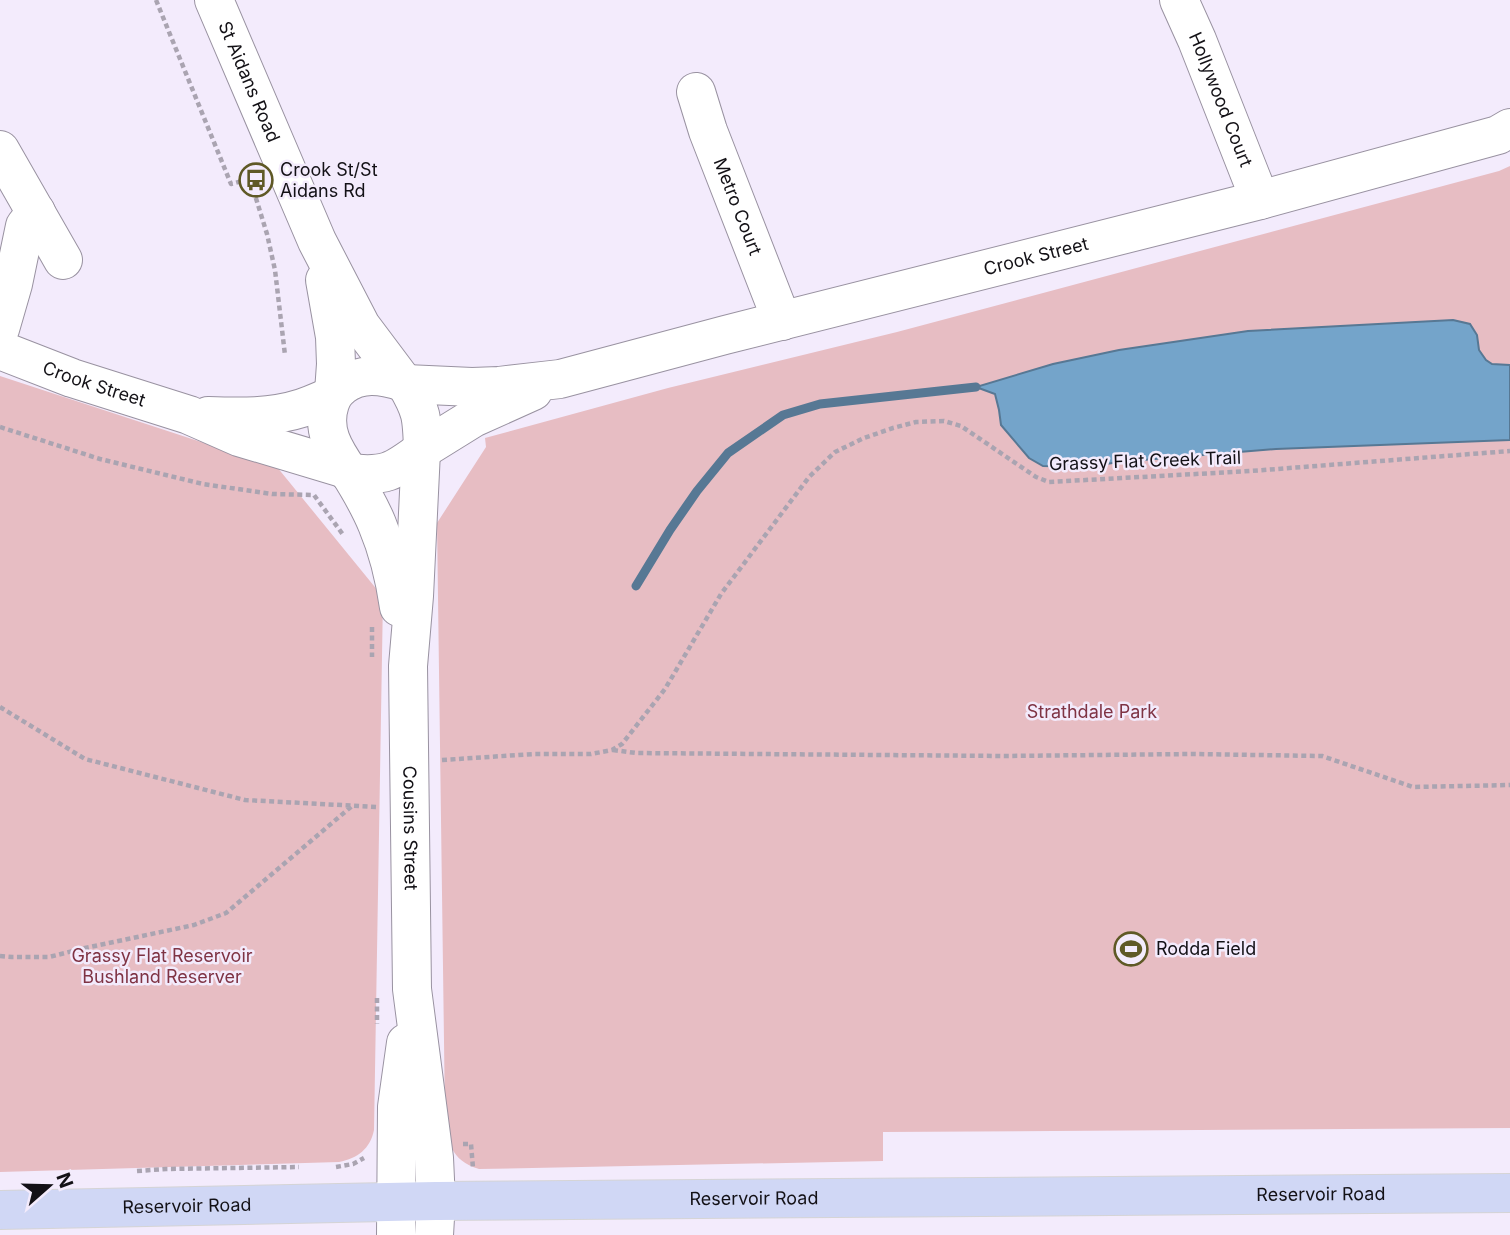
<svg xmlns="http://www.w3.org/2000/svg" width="1510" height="1235" font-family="Inter,sans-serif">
  <rect width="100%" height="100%" fill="#f3ebfc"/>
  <path fill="#e7bdc3" d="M1510,166V1128L883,1132V1161L479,1169C450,1160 448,1142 445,1115L437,523L486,447L485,438L668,388L897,332L1499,171Z
    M0,376L277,467L383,597L374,1130C370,1149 358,1158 339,1162L0,1172Z"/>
  <path fill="#74a4ca" stroke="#577894" stroke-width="2" d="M1453,320L1470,324L1477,335L1479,350L1486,360L1492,364L1510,365V440L1276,449L1119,462L1087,467L1043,466L1029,458L1001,425L999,410L995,394L976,387L1053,364L1119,350L1248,331Z"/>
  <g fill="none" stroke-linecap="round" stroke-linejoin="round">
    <path stroke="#577894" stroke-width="9" d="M636,586L670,530L697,491L728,453L783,415L820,404L976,387"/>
    <defs>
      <g id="minor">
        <path id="s1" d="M214,0L317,241L361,326L403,382L406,384C422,411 422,418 423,449L421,451L414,596L408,666L412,989L434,1158L436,1201L434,1235"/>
        <path id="s2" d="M1179,0L1197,40L1260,200"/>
        <path id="s3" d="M696,92L708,131L782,321"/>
        <path d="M0,150L63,260"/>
        <path d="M325,280L335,337L336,364L334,392"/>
        <path d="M0,329L13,284L25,226L36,212"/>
        <path id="s4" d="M0,350L72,378L189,415L239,437L346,469"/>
        <path id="s5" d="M406,384L472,387L499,386L560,379L725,335L1260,200L1498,135L1510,128"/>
        <path d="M208,416C240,417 271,418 302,408C312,405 322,400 332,396"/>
        <path d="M423,449L473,418L533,391"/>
        <path d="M349,473C385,477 393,472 421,451"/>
        <path d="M399,607C395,579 388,550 377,524C370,507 359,488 349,472C334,450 321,430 330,403C333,395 335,392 342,386C361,372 381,375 403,382"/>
        <path d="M396,1235L397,1107L406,1043"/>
      </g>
      <g id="major">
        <path id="s6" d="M0,1210L436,1201L1510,1193"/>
      </g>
    </defs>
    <use href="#minor" stroke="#9992a1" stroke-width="40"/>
    <use href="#major" stroke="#d5d4d5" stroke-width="40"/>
    <path stroke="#aaa4b1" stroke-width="4.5" stroke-dasharray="5 3.5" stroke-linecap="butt" d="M156,0L231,184L250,179L267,234L275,270L285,355
      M0,427L100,459L203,484L272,494L314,495L344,536
      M372,627V657
      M0,707L85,759L245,800L378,807
      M613,750L636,753L1004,756L1192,754L1322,756L1413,787L1510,785
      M442,760L534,754H591L612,750L622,744L665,689L721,594L809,477L835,452L864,438L893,428L916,422L944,421L961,426L1036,477L1049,482L1251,471L1510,451
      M0,956L12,957H49L85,948L194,925L226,913L352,806
      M377,998V1024
      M463,1144H471L473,1168
      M336,1167L353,1164L364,1158
      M137,1171L166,1169L299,1167"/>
    <use href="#minor" stroke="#fff" stroke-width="38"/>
    <use href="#major" stroke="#d0d7f5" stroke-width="38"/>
  </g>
  <defs>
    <symbol id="bus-ring" viewBox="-11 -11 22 22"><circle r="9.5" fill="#f3ebfc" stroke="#5f5926" stroke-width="1.5"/><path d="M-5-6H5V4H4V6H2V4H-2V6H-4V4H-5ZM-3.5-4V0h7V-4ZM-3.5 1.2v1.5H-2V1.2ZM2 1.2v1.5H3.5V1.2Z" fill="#5f5926"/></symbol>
    <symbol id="stadium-ring" viewBox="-11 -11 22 22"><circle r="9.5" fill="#f3ebfc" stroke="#5f5926" stroke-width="1.5"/><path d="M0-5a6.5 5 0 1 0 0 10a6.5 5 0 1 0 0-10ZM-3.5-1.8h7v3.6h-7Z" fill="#5f5926"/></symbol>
  </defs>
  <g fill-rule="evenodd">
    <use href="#bus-ring" x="237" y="161" width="38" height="38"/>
    <use href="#stadium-ring" x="1112" y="930" width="38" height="38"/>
  </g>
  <g text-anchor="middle" stroke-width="5" stroke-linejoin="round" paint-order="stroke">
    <g font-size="18" fill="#131116" stroke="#f3ebfc">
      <text dy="6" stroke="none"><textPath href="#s1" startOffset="89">St Aidans Road</textPath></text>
      <text dy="6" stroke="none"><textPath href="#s2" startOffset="108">Hollywood Court</textPath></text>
      <text dy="6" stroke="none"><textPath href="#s3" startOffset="122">Metro Court</textPath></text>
      <text dy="6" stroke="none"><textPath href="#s5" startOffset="646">Crook Street</textPath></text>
      <text dy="6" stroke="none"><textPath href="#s4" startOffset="100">Crook Street</textPath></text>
      <text transform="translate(1145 461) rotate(-2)" y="6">Grassy Flat Creek Trail</text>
      <text dy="6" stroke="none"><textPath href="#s1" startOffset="880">Cousins Street</textPath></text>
      <text dy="6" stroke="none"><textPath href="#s6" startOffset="1321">Reservoir Road</textPath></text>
      <text dy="6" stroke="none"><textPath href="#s6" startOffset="754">Reservoir Road</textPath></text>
      <text dy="6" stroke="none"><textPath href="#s6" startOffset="187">Reservoir Road</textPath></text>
    </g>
    <g font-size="18" fill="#131116" stroke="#f3ebfc" text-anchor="start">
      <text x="280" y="176">Crook St/St<tspan x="280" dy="21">Aidans Rd</tspan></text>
      <text x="1156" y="955">Rodda Field</text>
    </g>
    <g font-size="18" fill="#7f3344" stroke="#f3ebfc">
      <text x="1092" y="718">Strathdale Park</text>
      <text x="162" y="962">Grassy Flat Reservoir<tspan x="162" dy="21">Bushland Reserver</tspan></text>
    </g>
  </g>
  <g transform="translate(49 1186) rotate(70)" stroke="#f3ebfc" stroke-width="5" paint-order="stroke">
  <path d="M0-5L12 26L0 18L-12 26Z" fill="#131116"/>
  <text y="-10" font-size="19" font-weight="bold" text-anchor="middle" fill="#131116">N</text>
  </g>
</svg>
